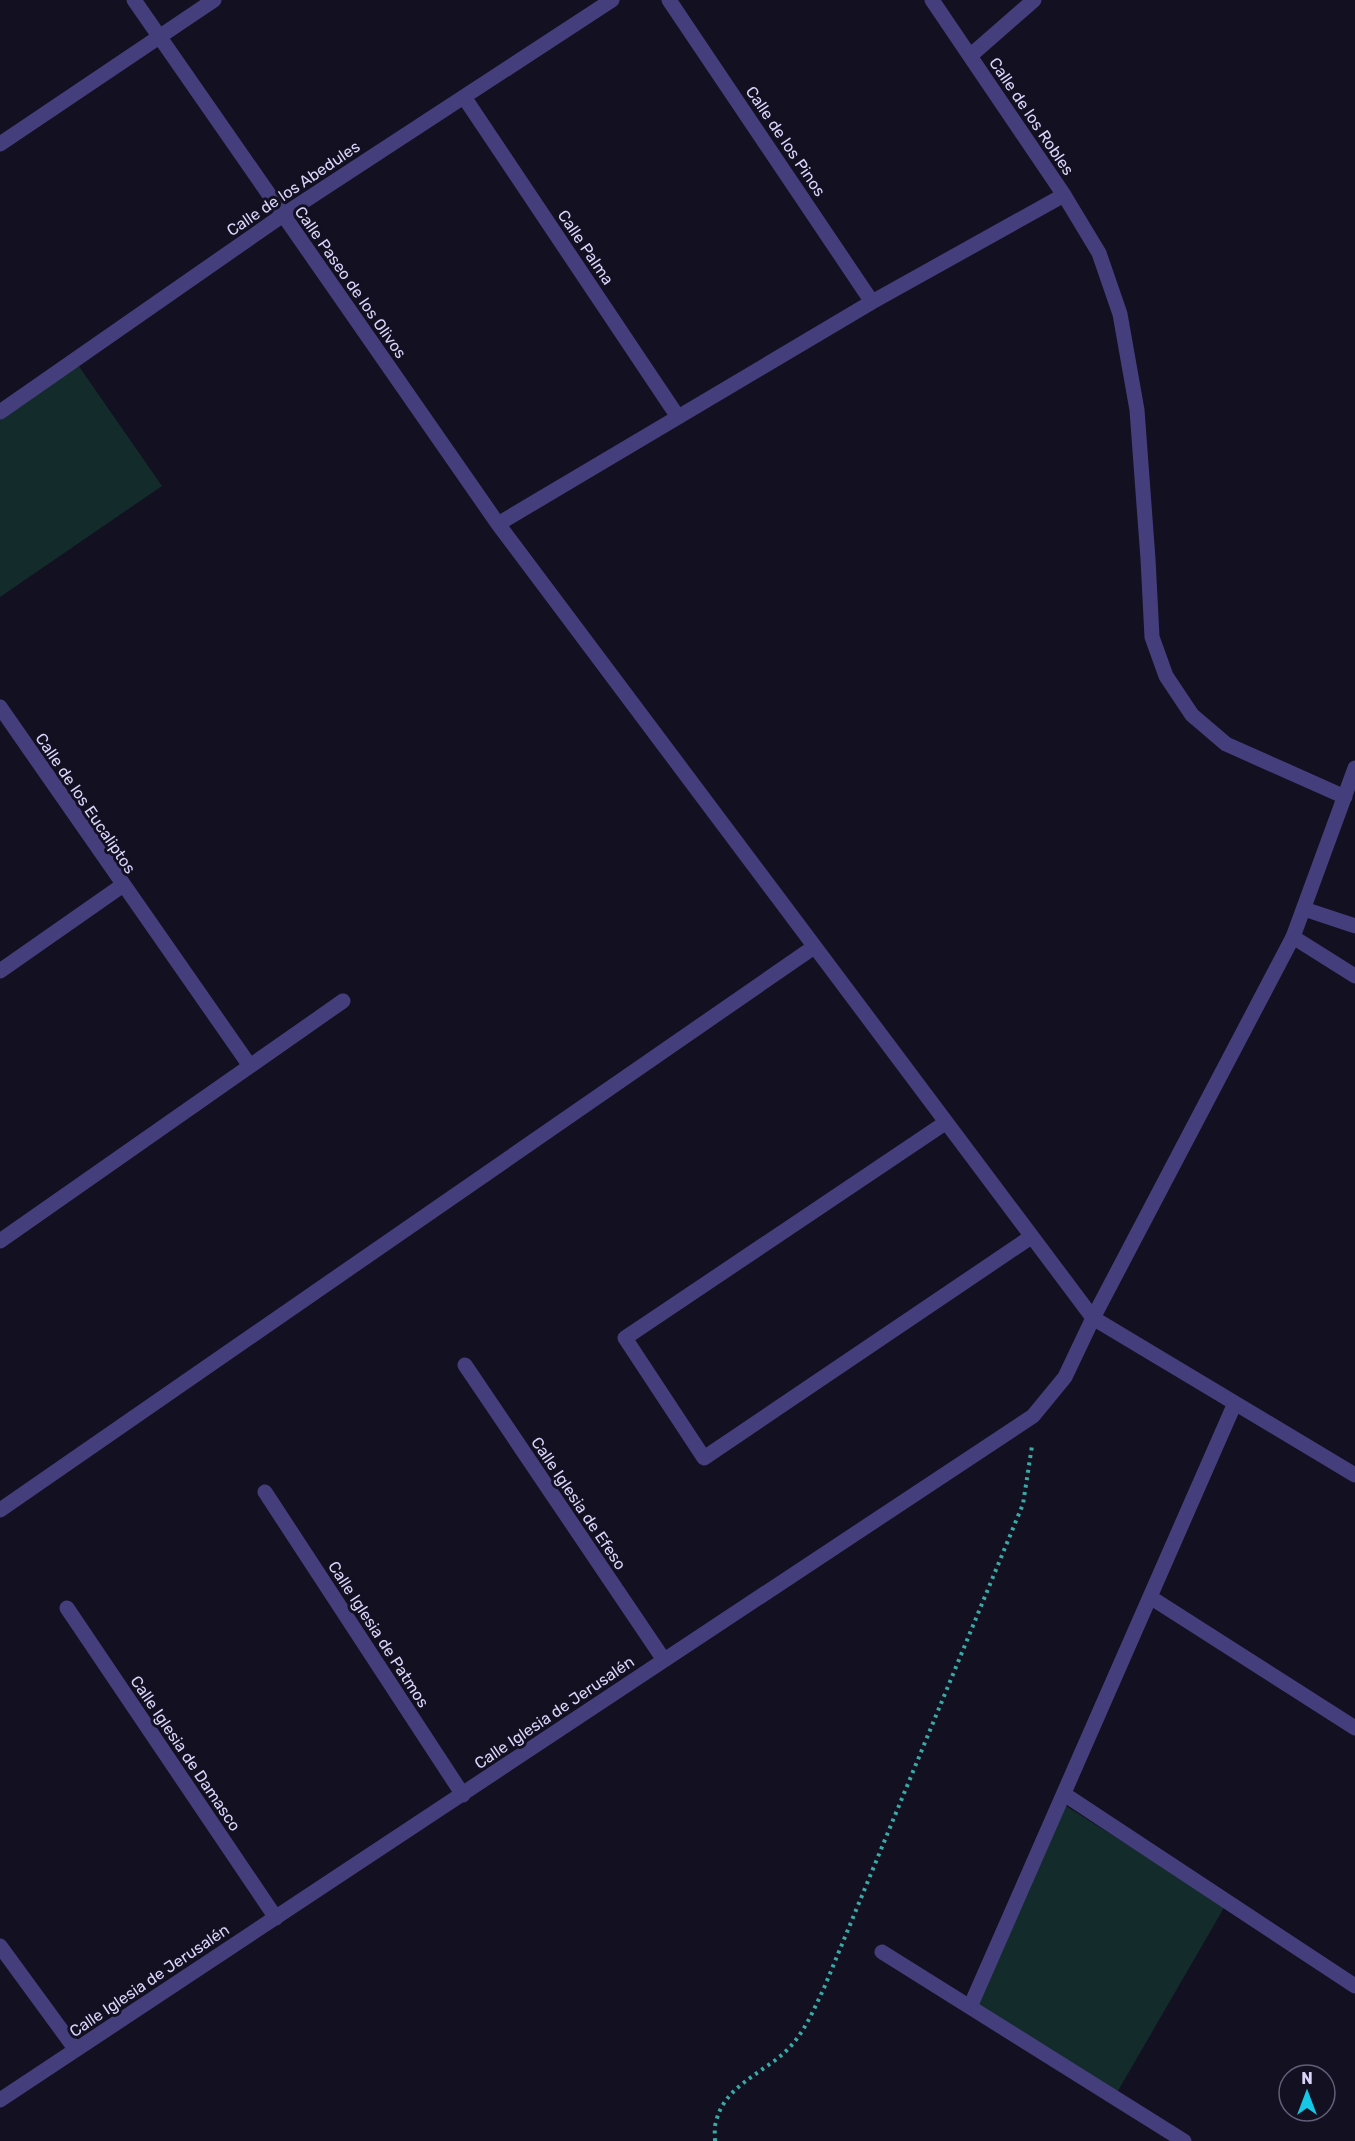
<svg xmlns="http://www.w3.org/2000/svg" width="1355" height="2141" font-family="Rubik,sans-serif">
  <rect width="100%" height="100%" fill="#131021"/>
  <path fill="#132b2b" d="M76,362L162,486L0,597V414Z
    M1066,1806L1225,1906L1115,2096L974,2006Z"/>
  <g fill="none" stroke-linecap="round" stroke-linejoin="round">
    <path stroke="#3aaaa7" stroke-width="4" stroke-dasharray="3 4.5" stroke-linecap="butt" d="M715,2141C715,2135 714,2128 716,2122C724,2086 762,2074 786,2051C804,2034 814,2009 824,1988L1023,1504L1032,1446"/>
    <path stroke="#443f7c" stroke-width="15" d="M1293,937L1355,976"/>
    <path stroke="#443f7c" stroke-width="15" d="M134,0L498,524L1093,1318L1355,1475
      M669,0L872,302
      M932,0L1064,195L1099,253L1120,314L1137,410L1148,559L1152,637L1166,676L1192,715L1226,744L1345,797
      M970,56L1034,0
      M464,97L678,417
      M0,144L214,0
      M0,412L283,215L612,0
      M498,524L872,302L1064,195
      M0,707L250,1066
      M1304,909L1355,926
      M0,971L123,885
      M945,1123L625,1338L704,1458L1031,1237
      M0,1241L343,1001
      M465,1365L664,1660
      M265,1492L463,1795
      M0,1510L814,947
      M1150,1597L1355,1728
      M67,1608L276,1918
      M1064,1794L1355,1986
      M0,1946L76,2050
      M882,1952L1184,2141
      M970,2007L1235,1403
      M0,2100L1033,1416L1065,1377L1093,1318L1293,937L1355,768"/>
  </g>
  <g text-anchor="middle" stroke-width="6" stroke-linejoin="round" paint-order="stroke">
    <g font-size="16" fill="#dad4fb" stroke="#131021">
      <text transform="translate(1032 116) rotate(56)" y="6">Calle de los Robles</text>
      <text transform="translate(786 141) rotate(56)" y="6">Calle de los Pinos</text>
      <text transform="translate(293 188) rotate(-34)" y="6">Calle de los Abedules</text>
      <text transform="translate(586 247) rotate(56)" y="6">Calle Palma</text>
      <text transform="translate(351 282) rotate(55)" y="6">Calle Paseo de los Olivos</text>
      <text transform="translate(86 803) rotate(56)" y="6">Calle de los Eucaliptos</text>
      <text transform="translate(579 1503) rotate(56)" y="6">Calle Iglesia de Efeso</text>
      <text transform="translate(379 1634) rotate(57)" y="6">Calle Iglesia de Patmos</text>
      <text transform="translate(554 1712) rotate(-34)" y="6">Calle Iglesia de Jerusalén</text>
      <text transform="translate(186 1753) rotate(56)" y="6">Calle Iglesia de Damasco</text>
      <text transform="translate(149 1980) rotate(-34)" y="6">Calle Iglesia de Jerusalén</text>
    </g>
  </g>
  <g transform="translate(1307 2093)"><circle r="28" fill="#131021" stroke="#635e78" stroke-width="1.5"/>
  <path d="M0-4.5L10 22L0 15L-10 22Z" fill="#15c9e6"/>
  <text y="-9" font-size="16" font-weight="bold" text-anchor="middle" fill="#dad4fb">N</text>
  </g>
</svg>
